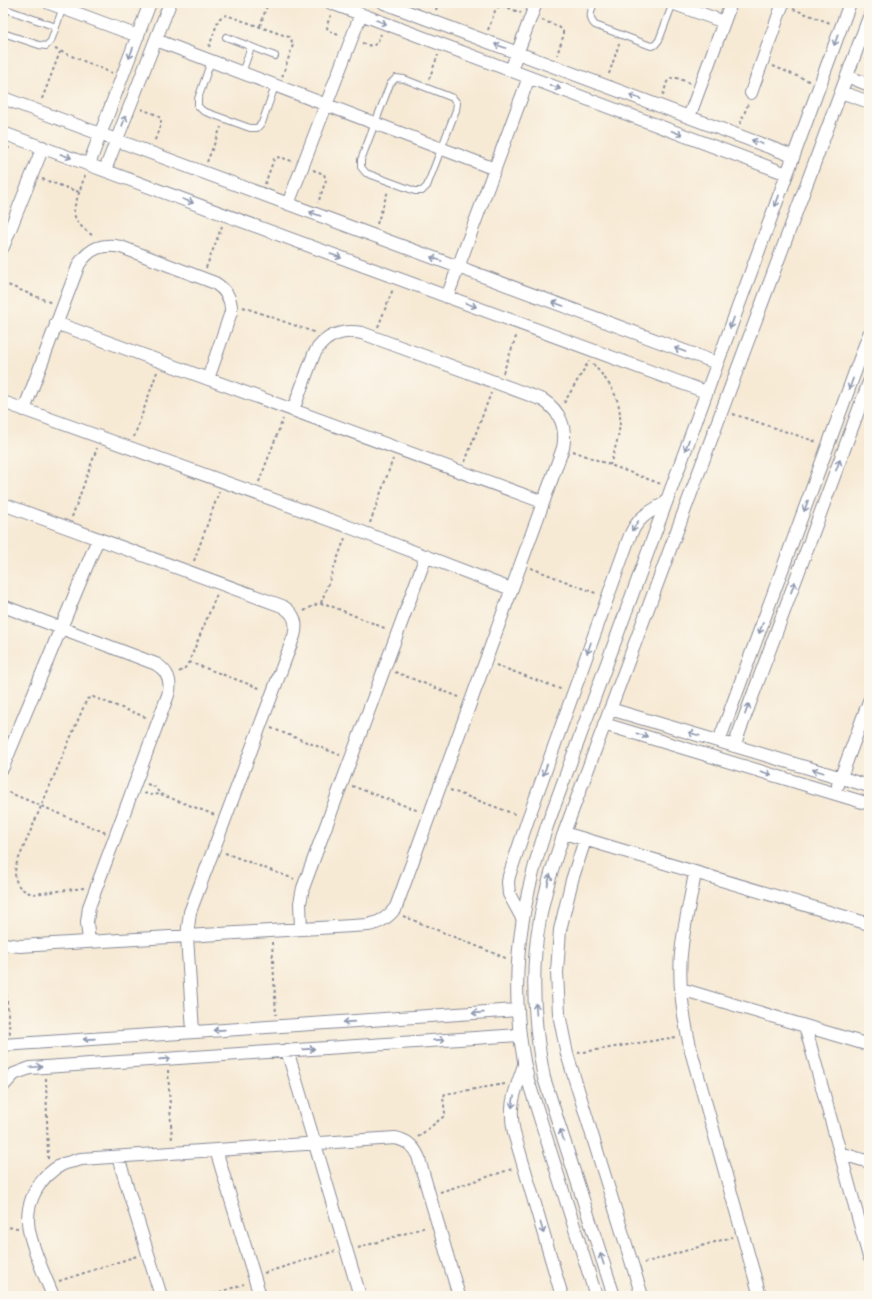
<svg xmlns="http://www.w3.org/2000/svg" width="872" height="1299" font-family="'Playpen Sans',sans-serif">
  <rect width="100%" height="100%" fill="#fbf7ec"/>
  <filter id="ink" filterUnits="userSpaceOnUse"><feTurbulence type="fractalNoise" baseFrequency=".025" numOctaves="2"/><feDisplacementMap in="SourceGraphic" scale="8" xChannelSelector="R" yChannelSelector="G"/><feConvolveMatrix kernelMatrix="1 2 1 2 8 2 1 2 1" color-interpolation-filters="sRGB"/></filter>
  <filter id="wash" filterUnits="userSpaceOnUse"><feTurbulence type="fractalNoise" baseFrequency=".012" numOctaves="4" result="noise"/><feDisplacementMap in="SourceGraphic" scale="16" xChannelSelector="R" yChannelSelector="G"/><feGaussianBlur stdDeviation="0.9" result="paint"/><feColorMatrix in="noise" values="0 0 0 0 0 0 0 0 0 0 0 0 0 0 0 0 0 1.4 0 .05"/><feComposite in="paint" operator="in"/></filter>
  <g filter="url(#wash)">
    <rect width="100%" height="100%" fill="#f7ead5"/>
  </g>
  <g filter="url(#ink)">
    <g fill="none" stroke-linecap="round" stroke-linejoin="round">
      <defs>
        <path id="lane" d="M594,3C591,11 588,18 595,25L651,46L655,45L659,40L673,3
          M3,8L56,27
          M3,33L39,45L46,46L51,41L63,7
          M226,37L275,56
          M211,61L198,99V106L203,111L250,128H257L262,123L275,86
          M242,73L251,47
          M396,78L404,79L453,98L457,103L456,110L427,186L422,191H415L366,173L361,167V160L390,84Z"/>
        <path id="street" d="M49,3L138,36
          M331,3L787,174
          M384,3L793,156
          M672,3L724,22
          M156,40L495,169
          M511,70L536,3
          M847,76L869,85
          M841,92L869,102
          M751,93L783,3
          M3,98L717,363
          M689,117L731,3
          M3,133L706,392
          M89,164L150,3
          M105,170L170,3
          M288,204L361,14
          M3,247L43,147
          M447,297L529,77
          M56,323L543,502
          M3,402L349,527L511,589
          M24,410L79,264C90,248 102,243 121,247L215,283C226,290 232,299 231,312L208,379
          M3,504L282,606C294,613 298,622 294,636L190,912L187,936L193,1032
          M3,606L156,664C168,671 172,682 168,695L89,907L87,922L89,942
          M610,709L869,786
          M604,724L869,804
          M719,741L869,334
          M734,746L869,382
          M3,767L98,539
          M838,785L869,701
          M564,833L869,924
          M585,840L572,880L560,930L557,972L559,1014L567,1054L642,1296
          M695,873C691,897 685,921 682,945C677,980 683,1017 691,1051L760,1296
          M522,918L509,894L508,882L509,876L528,819L629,538C637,518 647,513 665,503
          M301,929L300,903L303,888L426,556
          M3,944L20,946L368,925C380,923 389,917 396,907L563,448C567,428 560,411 543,400L362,333C341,329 324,336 314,354L293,410
          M681,989L869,1045
          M805,1026L869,1257
          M3,1045L517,1010
          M287,1050L360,1296
          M524,1065C515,1092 508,1104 514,1133L562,1296
          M3,1086L14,1074L30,1068L519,1035
          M216,1150L260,1296
          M840,1153L869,1162
          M118,1157L161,1296
          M53,1296C45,1276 33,1251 29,1230C24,1203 39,1176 63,1164C69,1162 75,1161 81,1159L395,1138C406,1140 413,1145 418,1156L459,1296
          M596,1296L528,1080C507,991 518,911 547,826L850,3
          M614,1296L544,1078C534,1026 530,971 540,919C545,890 554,862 564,833L869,17"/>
      </defs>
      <use href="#lane" stroke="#898c9a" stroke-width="8"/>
      <use href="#street" stroke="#898c9a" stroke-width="14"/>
      <path stroke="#898c9a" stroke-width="2" stroke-dasharray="3 3" stroke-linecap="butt" d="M793,9L830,23
        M436,10L438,3
        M331,15L328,22L327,28L331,32L341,36
        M542,20L559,27L563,31V37L557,55
        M260,26L268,3
        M488,30L495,11L498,7L504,6L521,13
        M362,43C375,48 376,46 381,34
        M209,47L218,21L220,18L226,15L289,37L291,39L293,45L282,77
        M55,49L112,73
        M773,66L809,81
        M609,74L619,44
        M429,79L438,55
        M663,95L667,82L671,78H677L690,83
        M42,99L60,52
        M141,109L157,115L161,119V125L154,142
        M740,124L748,104
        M3,160L9,147
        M207,162L221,127
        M313,170L324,174L326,180L318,203
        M85,175L74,208C73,222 83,228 93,236
        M42,179L79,192
        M265,184L274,159L279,157L292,161
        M377,224L388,191
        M206,268L222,226
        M3,283L52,303
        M243,307L316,333
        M378,327L393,289
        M593,364C600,372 607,380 612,389C627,414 618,439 610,465
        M503,373L517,334
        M564,403L589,361
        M733,414L817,442
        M134,437L157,372
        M573,451L661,484
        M465,462L491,393
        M259,482L283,419
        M72,517L97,448
        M370,523L393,459
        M194,561L219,492
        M531,568L598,594
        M321,603L345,538
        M304,611L317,604H326L387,629
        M189,662L262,689
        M496,665L563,690
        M179,672L185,668L189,662L217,594
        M395,672L459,697
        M271,728L340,755
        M147,784L155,787L160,794L215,815
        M352,786L419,811
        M3,790L106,833
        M450,790L517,815
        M144,793L151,795L160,794
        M225,853L294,879
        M84,888L33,894C17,890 13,880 16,865L87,699L93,697L148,718
        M403,916L508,959
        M272,942L276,1015
        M3,959L10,1034
        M578,1053L676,1037
        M168,1070L172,1141
        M46,1078L48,1159
        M418,1137L443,1117L445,1113L443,1097L445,1094L505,1084
        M440,1192L512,1169
        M3,1227L18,1228
        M358,1248L426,1227
        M644,1263L732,1237
        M264,1273L335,1251
        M59,1281L137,1256
        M208,1296L244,1284"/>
      <use href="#lane" stroke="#fff" stroke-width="6"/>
      <use href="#street" stroke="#fff" stroke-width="12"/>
    </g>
    <defs><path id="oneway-shaft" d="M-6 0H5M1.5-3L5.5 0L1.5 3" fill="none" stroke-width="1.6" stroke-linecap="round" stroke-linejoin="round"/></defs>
    <g stroke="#8d97ae">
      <use href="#oneway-shaft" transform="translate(381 22) rotate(21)"/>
      <use href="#oneway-shaft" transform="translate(836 40) rotate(110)"/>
      <use href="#oneway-shaft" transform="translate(500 46) rotate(-160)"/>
      <use href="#oneway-shaft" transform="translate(131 53) rotate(111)"/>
      <use href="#oneway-shaft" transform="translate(555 87) rotate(21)"/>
      <use href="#oneway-shaft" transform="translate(635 97) rotate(-160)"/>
      <use href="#oneway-shaft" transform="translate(124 121) rotate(-69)"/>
      <use href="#oneway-shaft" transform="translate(677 133) rotate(21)"/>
      <use href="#oneway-shaft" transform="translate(757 142) rotate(-160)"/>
      <use href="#oneway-shaft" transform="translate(66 156) rotate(20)"/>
      <use href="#oneway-shaft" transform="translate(188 201) rotate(20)"/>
      <use href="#oneway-shaft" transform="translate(777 201) rotate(110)"/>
      <use href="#oneway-shaft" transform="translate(315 214) rotate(-160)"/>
      <use href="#oneway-shaft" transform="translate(336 256) rotate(20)"/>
      <use href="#oneway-shaft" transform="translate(436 259) rotate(-160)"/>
      <use href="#oneway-shaft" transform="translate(558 304) rotate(-160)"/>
      <use href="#oneway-shaft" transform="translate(471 305) rotate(20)"/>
      <use href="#oneway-shaft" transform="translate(732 323) rotate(110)"/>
      <use href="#oneway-shaft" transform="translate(680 350) rotate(-160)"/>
      <use href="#oneway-shaft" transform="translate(851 384) rotate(110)"/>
      <use href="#oneway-shaft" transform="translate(687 445) rotate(110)"/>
      <use href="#oneway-shaft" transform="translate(838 465) rotate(-70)"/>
      <use href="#oneway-shaft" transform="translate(806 506) rotate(110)"/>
      <use href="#oneway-shaft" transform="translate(635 526) rotate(124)"/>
      <use href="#oneway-shaft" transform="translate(793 587) rotate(-70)"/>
      <use href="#oneway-shaft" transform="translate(761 628) rotate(110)"/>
      <use href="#oneway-shaft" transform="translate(589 648) rotate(109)"/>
      <use href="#oneway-shaft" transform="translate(747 709) rotate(-70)"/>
      <use href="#oneway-shaft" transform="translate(694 734) rotate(-163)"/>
      <use href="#oneway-shaft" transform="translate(642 735) rotate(17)"/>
      <use href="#oneway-shaft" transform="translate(545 770) rotate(110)"/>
      <use href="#oneway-shaft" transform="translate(818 771) rotate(-163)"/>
      <use href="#oneway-shaft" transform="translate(766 773) rotate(17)"/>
      <use href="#oneway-shaft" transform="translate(549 880) rotate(-75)"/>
      <use href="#oneway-shaft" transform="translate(536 1009) rotate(-94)"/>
      <use href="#oneway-shaft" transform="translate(478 1013) rotate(176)"/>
      <use href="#oneway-shaft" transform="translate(349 1022) rotate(176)"/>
      <use href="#oneway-shaft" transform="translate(219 1030) rotate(176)"/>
      <use href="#oneway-shaft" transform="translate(89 1039) rotate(176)"/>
      <use href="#oneway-shaft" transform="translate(439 1040) rotate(-4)"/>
      <use href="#oneway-shaft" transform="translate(309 1049) rotate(-4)"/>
      <use href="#oneway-shaft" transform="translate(165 1059) rotate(-4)"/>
      <use href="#oneway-shaft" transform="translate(36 1067) rotate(-5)"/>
      <use href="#oneway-shaft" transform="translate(513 1102) rotate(100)"/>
      <use href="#oneway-shaft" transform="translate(562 1135) rotate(-108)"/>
      <use href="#oneway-shaft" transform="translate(542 1228) rotate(74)"/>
      <use href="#oneway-shaft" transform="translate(602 1259) rotate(-108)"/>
    </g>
  </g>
  <rect width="872" height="1299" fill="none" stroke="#fbf7ec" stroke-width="16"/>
</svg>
